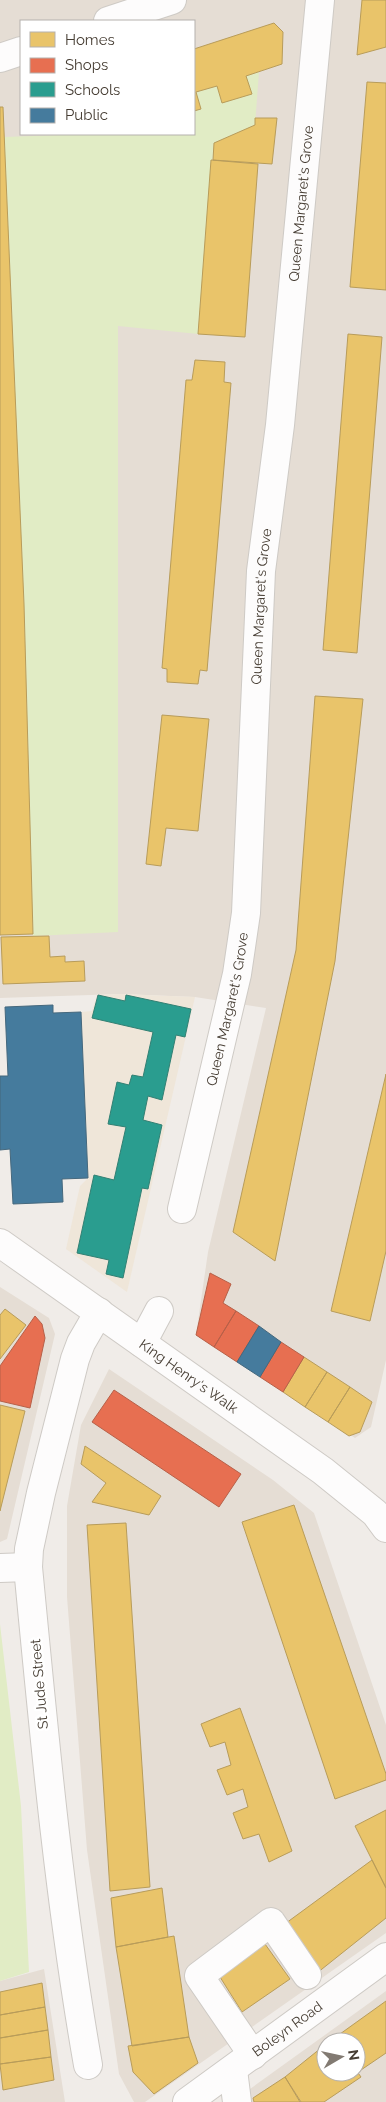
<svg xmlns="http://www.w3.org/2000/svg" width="386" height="2102" font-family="Raleway,sans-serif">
  <rect width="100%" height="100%" fill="#f0ece8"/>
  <path fill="#e5ddd4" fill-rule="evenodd" d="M0,0H386V1360L371,1427L355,1438L196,1335L208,1252L266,1008L195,997L121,994L0,998ZM21,21H194V134H21Z
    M0,1287L49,1318L55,1334L7,1539L0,1542Z
    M109,1369L273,1480L314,1513L386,1725V1933L145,2102H134L119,2074L87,1850L67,1597V1506L81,1425Z
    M44,1969L65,2102H0V1981Z
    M386,1991V2102H247L243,2094ZM326,2042H356V2072H326Z"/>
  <path fill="#efe6d9" d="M121,994L195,997L127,1292L66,1249L80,1186L88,1178L81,1012L92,1011L97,995Z"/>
  <path fill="#e1ecc5" d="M259,72L255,125L214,143L198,334L118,326V932L33,936L24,604L4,137L89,134H194V111L201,109L196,92L217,86L222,103L251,94L246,76Z
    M0,1624L21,1806L29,1972L0,1981Z"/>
  <path fill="#e9c46a" stroke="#b89c5a" d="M362,0H386V47L357,55Z
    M274,23L283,32L282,64L246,76L252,94L222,103L217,86L196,92L201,109L194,111V49Z
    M367,82L386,83V290L350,287Z
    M0,107H3L24,604L33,934L0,935Z
    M255,118H277L272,164L213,160L214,143L255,125Z
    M211,160L258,164L245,337L198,334Z
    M348,334L382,337L357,653L323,650Z
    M195,360L225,362L224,382L231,383L207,671L200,670L198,684L167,682V669L162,668L186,380H192Z
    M315,696L363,699L335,961L275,1261L233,1232L296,950Z
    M162,715L209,719L198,831L166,828L161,866L146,864Z
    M49,936L50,957L65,956V962L84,961L85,981L3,984L1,937Z
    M386,1074V1251L370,1321L331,1311Z
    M5,1309L26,1325L0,1359V1315Z
    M304,1357L327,1372L305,1407L283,1392Z
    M327,1372L350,1387L328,1422L305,1407Z
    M350,1387L372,1402L360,1432L349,1436L328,1422Z
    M0,1405L25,1411L0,1511Z
    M85,1446L161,1496L149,1515L92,1502L106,1483L81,1464Z
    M294,1505L386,1774V1780L335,1799L242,1522Z
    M126,1523L150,1887L110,1891L87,1525Z
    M240,1708L292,1851L269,1862L259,1834L243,1839L233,1813L248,1807L243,1789L227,1795L217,1770L231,1765L225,1742L210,1747L201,1724Z
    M386,1810V1888L355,1826Z
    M372,1860L386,1888V1918L317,1973L282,1926Z
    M162,1888L168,1937L116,1947L111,1898Z
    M174,1936L189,2037L132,2046L116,1947Z
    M265,1944L290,1979L242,2012L220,1977Z
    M42,1983L45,2007L0,2015V1992Z
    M386,2001V2053L358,2072L356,2070V2042H335L333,2039Z
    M45,2007L48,2030L0,2038V2015Z
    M48,2030L51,2057L0,2064V2038Z
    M189,2037L198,2063L154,2094L133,2072L128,2046Z
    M326,2044V2072H356V2070L361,2077L324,2102H301L285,2077Z
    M51,2057L54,2080L3,2090L0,2064Z
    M285,2077L300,2102H254L253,2098Z"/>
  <path fill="#e76f51" stroke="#b76048" d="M210,1273L231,1284L223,1303L236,1311L214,1347L196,1335Z
    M236,1311L259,1326L237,1362L214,1347Z
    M35,1316L42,1324L45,1338L30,1408L0,1401V1366Z
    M281,1342L304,1357L283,1392L260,1377Z
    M114,1390L241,1474L219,1507L92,1422Z"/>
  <path fill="#2a9d8f" stroke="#328073" d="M98,995L125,1001L126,995L191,1009L185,1037L176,1035L162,1100L148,1096L143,1120L162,1125L148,1189L142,1188L123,1278L106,1274L109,1260L77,1253L94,1175L114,1180L126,1127L108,1124L117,1082L129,1085L132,1075L143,1077L153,1032L92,1018Z"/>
  <path fill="#457b9d" stroke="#45687d" d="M53,1005V1013L81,1012L88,1178L62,1179L63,1202L13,1204L10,1149L0,1150V1076H8L5,1007Z
    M259,1326L281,1342L260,1377L237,1362Z"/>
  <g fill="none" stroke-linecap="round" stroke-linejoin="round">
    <defs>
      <g id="minor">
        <path d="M108,21L172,0"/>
        <path d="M0,58L21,51"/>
        <path id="s1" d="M182,1209L237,974L246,913L261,571L280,425L320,0"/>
        <path id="s2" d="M0,1243L323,1471L375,1513L386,1528"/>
        <path d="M142,1343L159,1311"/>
        <path d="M0,1568L28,1567"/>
        <path d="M253,2055L199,1976L271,1922L307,1975"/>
        <path d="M88,2065C59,1900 44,1734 28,1567L29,1549L41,1493L75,1359L81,1343L99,1312"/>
        <path d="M233,2070L237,2102"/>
        <path id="s3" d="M187,2102L386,1957"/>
      </g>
    </defs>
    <use href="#minor" stroke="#cecac5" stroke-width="30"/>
    <use href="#minor" stroke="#fdfcfc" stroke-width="28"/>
  </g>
  <g text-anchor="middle" stroke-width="5" stroke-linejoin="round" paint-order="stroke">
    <g font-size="14" fill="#463d33" stroke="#fff">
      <text dy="5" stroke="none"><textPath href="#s1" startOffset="1015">Queen Margaret's Grove</textPath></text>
      <text dy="5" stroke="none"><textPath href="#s1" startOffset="610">Queen Margaret's Grove</textPath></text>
      <text dy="5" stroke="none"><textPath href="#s1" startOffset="205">Queen Margaret's Grove</textPath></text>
      <text dy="5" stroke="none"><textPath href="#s2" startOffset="231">King Henry's Walk</textPath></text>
      <text transform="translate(39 1684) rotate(-95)" y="5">St Jude Street</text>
      <text dy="5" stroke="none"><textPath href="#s3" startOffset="124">Boleyn Road</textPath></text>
    </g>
  </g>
  <rect x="20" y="20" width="175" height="115" fill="#ffffff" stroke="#b5b1ad"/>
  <rect x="30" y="32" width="25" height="15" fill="#e9c46a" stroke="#b5b1ad"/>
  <text x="65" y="45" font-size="15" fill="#463d33">Homes</text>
  <rect x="30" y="58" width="25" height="15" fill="#e76f51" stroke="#b5b1ad"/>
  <text x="65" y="70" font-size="15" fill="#463d33">Shops</text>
  <rect x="30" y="82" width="25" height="15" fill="#2a9d8f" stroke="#b5b1ad"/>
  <text x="65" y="95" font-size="15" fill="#463d33">Schools</text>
  <rect x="30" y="108" width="25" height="15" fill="#457b9d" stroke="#b5b1ad"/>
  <text x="65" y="120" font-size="15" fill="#463d33">Public</text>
  <g transform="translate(341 2057) rotate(81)"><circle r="24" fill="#ffffff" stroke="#b5b1ad"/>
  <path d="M0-4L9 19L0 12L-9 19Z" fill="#827a72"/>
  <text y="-8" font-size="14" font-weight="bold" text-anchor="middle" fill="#463d33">N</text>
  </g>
</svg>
